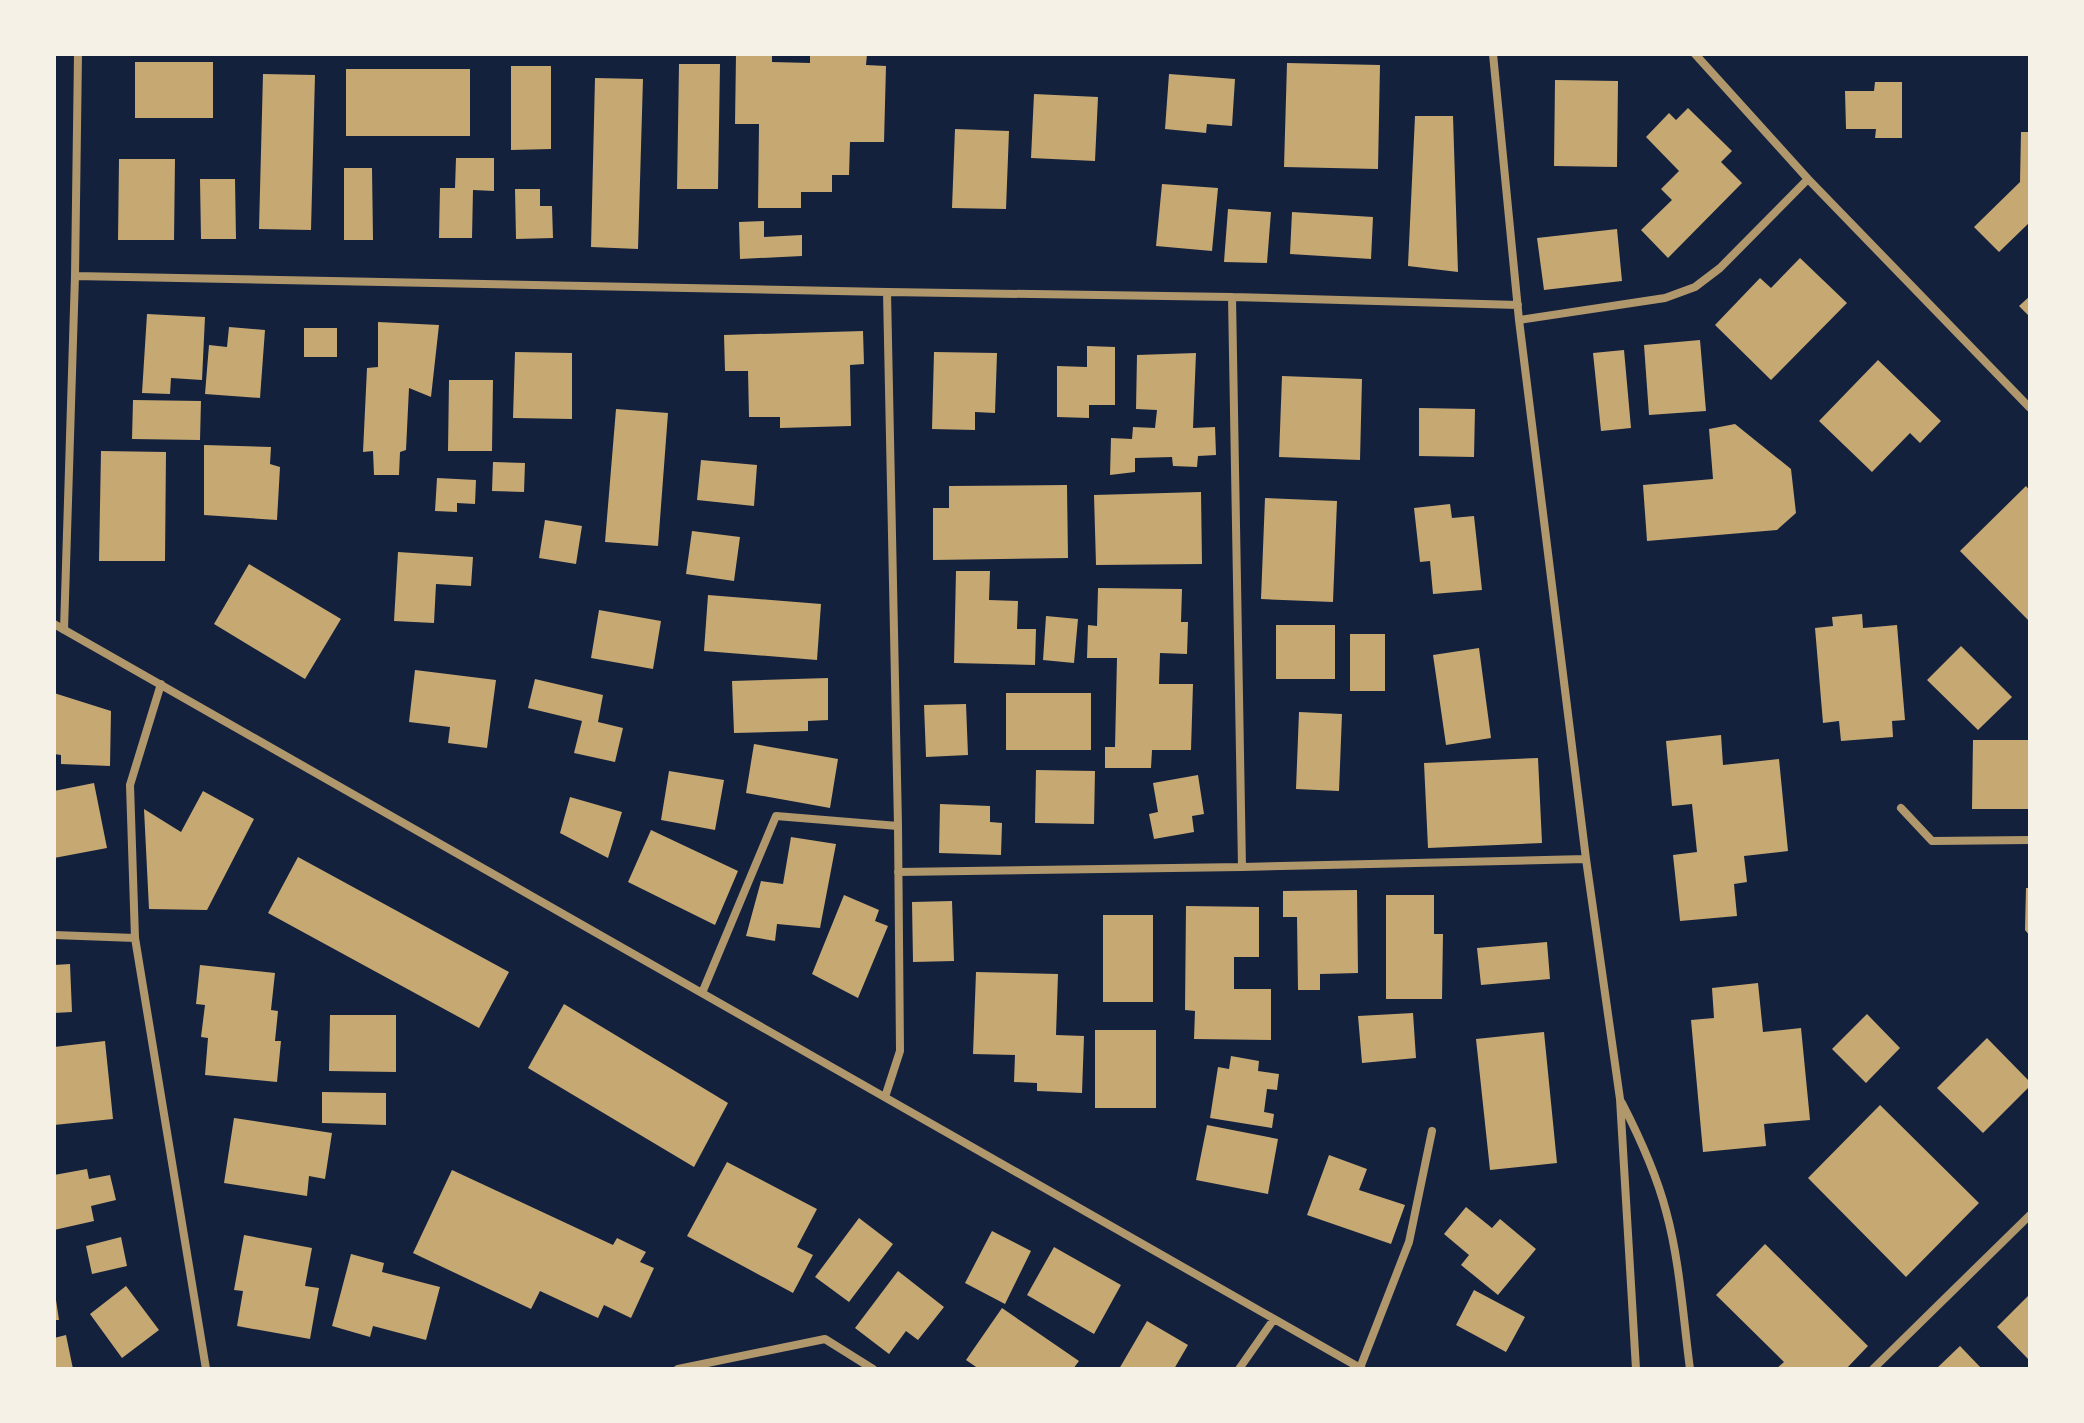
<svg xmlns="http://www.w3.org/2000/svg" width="2084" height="1423" font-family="Manrope,sans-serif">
  <rect width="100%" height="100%" fill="#14213d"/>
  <path fill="#c6a872" d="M736,54H772V62L810,63V54H867L866,65L886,66L884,142H850L849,175H832V192H801V208H758L759,124H735Z
    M135,62H213V118H135Z
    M1287,63L1380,65L1378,169L1284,167Z
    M679,64H720L718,189H677Z
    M511,66H551V149L511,150Z
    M346,69H470V136H346Z
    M263,74L315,75L311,230L259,229Z
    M1169,74L1235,79L1232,126L1207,124L1206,133L1165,129Z
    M595,78L643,79L638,249L591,247Z
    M1555,80L1618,81L1617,167L1554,166Z
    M1875,82H1902V138H1875L1876,129H1846L1845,91H1874Z
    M1034,94L1098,97L1095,161L1031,158Z
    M1688,108L1732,151L1721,162L1742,183L1668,258L1641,230L1672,200L1661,189L1679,171L1646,137L1669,113L1676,120Z
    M1415,116H1453L1458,272L1408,266Z
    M955,129L1009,131L1006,209L952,208Z
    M2021,132H2030V222L1999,252L1974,227L2020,182Z
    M456,158H494V191L473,190L472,238H439L440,188H455Z
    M119,159H175L174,240H118Z
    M344,168H372L373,240H344Z
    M200,179H235L236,239H201Z
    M1162,184L1218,188L1212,251L1156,246Z
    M515,189H540V206H552L553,238L516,239Z
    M1228,209L1271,212L1267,263L1224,262Z
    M1292,212L1373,217L1371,259L1290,254Z
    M764,221V237L802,235V256L740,259L739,222Z
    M1617,229L1622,281L1544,290L1537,238Z
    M1800,258L1847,303L1771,380L1715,325L1760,278L1771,288Z
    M2030,296V317L2019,306Z
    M147,314L205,317L202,380L171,378L170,394L142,393Z
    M378,322L439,325L431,397L409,388L406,450L400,452L399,475H374L373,451L363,452L367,368L378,367Z
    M229,327L265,330L260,398L205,394L209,345L227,347Z
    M304,328H337V357H304Z
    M863,331L864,364L850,365L851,426L780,428V417H749L748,371H725L724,335Z
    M1700,340L1706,411L1649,415L1644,345Z
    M1087,346L1115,347V405H1089V418L1057,417V366L1087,367Z
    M1624,350L1631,428L1601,431L1593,353Z
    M515,352L572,353V419L513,418Z
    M934,352L997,353L995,413L975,412V430L932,429Z
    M1196,353L1193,428L1215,427L1216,455L1198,456L1197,467L1173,466L1172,457L1135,458V472L1110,475L1111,438L1132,439L1133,427L1155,428L1157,410L1136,409L1137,355Z
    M1878,360L1941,421L1920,443L1910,433L1872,472L1819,421Z
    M1282,376L1362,379L1360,460L1279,457Z
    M449,380H493L492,451H448Z
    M133,400L201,401L200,440L132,439Z
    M1419,408L1475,409L1474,457L1419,456Z
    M616,409L668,413L658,546L605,542Z
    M1735,424L1791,469L1796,513L1777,530L1647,541L1643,485L1713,479L1709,429Z
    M204,445L271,447L270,464L280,467L277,520L204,515Z
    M101,451L166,452L165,561H99Z
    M701,460L757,465L754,506L697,500Z
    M493,462L525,463L524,492L492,491Z
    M437,478L476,480L475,504L457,503V512L435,511Z
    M1067,485L1068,558L933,560V508H949V486Z
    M2026,486L2030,491V622L1960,551Z
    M1201,492L1202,564L1096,565L1094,495Z
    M1265,498L1337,501L1333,602L1261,599Z
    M1450,504L1452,518L1474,516L1482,590L1433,594L1430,561L1420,562L1414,508Z
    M545,520L582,526L576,564L539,558Z
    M692,531L740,537L734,581L686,574Z
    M398,552L473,557L471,586L436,584L434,623L394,621Z
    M249,564L341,619L305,679L214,624Z
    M956,571H990L989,600L1018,601L1017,629H1036L1035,665L954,663Z
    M1098,588L1182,589L1181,622H1188L1187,654L1160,653L1159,684H1193L1191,750H1152L1151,768H1105V747H1115L1117,658H1087L1088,625L1097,626Z
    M708,595L821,604L817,660L704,651Z
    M599,610L661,621L653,669L591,658Z
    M1862,614L1863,628L1897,625L1905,720L1892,721L1893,737L1841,741L1839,721L1823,723L1815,628L1833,626L1832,617Z
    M1046,616L1078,619L1074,663L1043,660Z
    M1276,625H1335V679H1276Z
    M1350,634H1385V691H1350Z
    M1961,646L2012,697L1978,730L1927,680Z
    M1479,648L1491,738L1446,745L1433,655Z
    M415,670L496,680L487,748L448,743L450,727L409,722Z
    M828,678V720L808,721V731L734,733L732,681Z
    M535,679L603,695L598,722L623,728L615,762L574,753L582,721L528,708Z
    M54,693L111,711L110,766L61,764V755L54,754Z
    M1006,693H1091V750H1006Z
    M966,704L968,755L926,757L924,705Z
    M1299,712L1342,714L1339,791L1296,789Z
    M1721,735L1723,765L1779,759L1788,851L1744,856L1747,882L1734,884L1737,916L1680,921L1673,855L1697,852L1692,804L1672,806L1666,741Z
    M1973,740H2030V809H1972Z
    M754,744L838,759L830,808L746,793Z
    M1538,758L1542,843L1428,848L1424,763Z
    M1036,770L1095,771L1094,824L1035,823Z
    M669,771L724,780L715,830L661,820Z
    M1198,775L1204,814L1192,816L1194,832L1154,839L1149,814L1158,812L1153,783Z
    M94,783L107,848L54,858V791Z
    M203,791L254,819L207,910L149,909L144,809L181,832Z
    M570,797L622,812L608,858L560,833Z
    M940,804L990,806V822L1002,823L1001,855L939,853Z
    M651,830L738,871L715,925L628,882Z
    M791,837L836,844L820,928L777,924L775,941L746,936L761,881L783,884Z
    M298,857L509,972L479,1028L268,913Z
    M2026,888H2030V936L2025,930Z
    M1357,890L1358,973L1320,974V990H1298L1297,917H1283V891Z
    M844,895L879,910L875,921L888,926L858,998L812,974Z
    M1386,895H1434V934H1443L1442,999H1386Z
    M952,901L954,961L913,962L912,902Z
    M1186,906L1259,907V957H1234V989H1271V1040L1194,1039L1195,1011L1185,1010Z
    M1103,915H1153V1002H1103Z
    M1547,942L1550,979L1481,985L1477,948Z
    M70,964L72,1012L54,1013V965Z
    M200,965L275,973L271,1010L278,1011L275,1041H281L277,1082L205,1075L208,1038L201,1037L205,1005L196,1004Z
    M976,972L1058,974L1056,1035L1084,1036L1082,1093L1037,1091V1083L1014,1082L1015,1055L973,1054Z
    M1758,983L1763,1032L1801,1028L1810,1120L1764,1124L1766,1146L1703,1152L1691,1020L1714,1018L1712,988Z
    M564,1004L728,1103L694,1167L528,1068Z
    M1413,1013L1416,1058L1362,1063L1358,1016Z
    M1867,1014L1900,1048L1866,1083L1832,1049Z
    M330,1015H396V1072L329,1071Z
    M1095,1030H1156V1108H1095Z
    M1544,1032L1557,1163L1490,1170L1476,1039Z
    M1987,1038L2030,1082V1086L1983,1133L1937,1088Z
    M105,1041L113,1119L54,1125V1047Z
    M1231,1056L1259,1061L1258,1071L1279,1074L1277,1090L1267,1089L1264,1112L1274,1114L1272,1128L1210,1118L1218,1067L1229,1069Z
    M322,1092L386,1093V1125L322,1123Z
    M1880,1105L1979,1203L1906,1277L1808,1178Z
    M234,1118L332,1133L325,1179L309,1176L307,1196L224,1183Z
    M1207,1125L1278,1139L1268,1194L1196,1180Z
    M1329,1155L1367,1169L1359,1190L1405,1205L1391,1244L1307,1215Z
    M727,1162L817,1209L797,1247L813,1255L793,1293L687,1236Z
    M87,1169L89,1179L110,1175L116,1200L91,1206L94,1221L54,1230V1175Z
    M452,1170L613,1245L617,1238L646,1252L640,1262L654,1268L631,1318L604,1305L598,1318L540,1291L531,1309L413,1253Z
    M1466,1207L1492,1228L1500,1219L1536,1249L1498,1295L1461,1265L1469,1255L1444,1234Z
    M859,1218L893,1244L849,1302L815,1277Z
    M992,1231L1031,1251L1005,1304L965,1283Z
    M244,1235L312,1248L305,1286L319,1288L310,1339L237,1326L243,1291L234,1290Z
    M121,1237L127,1266L92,1274L86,1246Z
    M1765,1244L1868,1346L1846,1369H1776L1784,1362L1716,1295Z
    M1054,1247L1121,1285L1094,1334L1027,1295Z
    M351,1254L384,1263L382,1272L440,1287L426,1340L373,1326L370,1337L332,1326Z
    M898,1271L944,1307L918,1340L906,1331L889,1354L855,1328Z
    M126,1286L159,1330L122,1358L90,1314Z
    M1474,1290L1525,1317L1506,1352L1456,1325Z
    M2030,1294V1361L1997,1327Z
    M54,1300H56L59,1320H54Z
    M1002,1308L1079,1361L1073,1369H979L966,1360Z
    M1147,1321L1188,1345L1174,1369H1119Z
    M66,1335L73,1369H54V1338Z
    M1960,1346L1982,1369H1936Z"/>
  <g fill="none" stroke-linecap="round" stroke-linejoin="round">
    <path stroke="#b1986c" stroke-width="8" d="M1493,54L1519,320L1586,859L1620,1099L1636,1369
      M1695,54L1808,179L2030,408
      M75,276L887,292L1232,297L1518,305
      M1232,297L1242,867
      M1519,320L1665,298L1695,287L1720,268L1808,179
      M54,624L1362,1369
      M64,630L75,276L78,54
      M161,684L130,785L135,938L206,1369
      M1901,808L1932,841L2030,840
      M898,872L1242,867L1586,859
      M54,935L135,938
      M702,993L776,816L898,826
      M885,1097L900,1051L898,826L887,292
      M1622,1103C1640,1138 1656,1173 1666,1211C1680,1262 1683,1317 1690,1369
      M1360,1368L1409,1242L1432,1131
      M678,1369L825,1339L873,1369
      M1239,1369L1274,1319
      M1873,1369L2030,1215"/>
  </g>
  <rect width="2084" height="1423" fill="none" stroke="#f6f1e7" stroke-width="112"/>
</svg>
